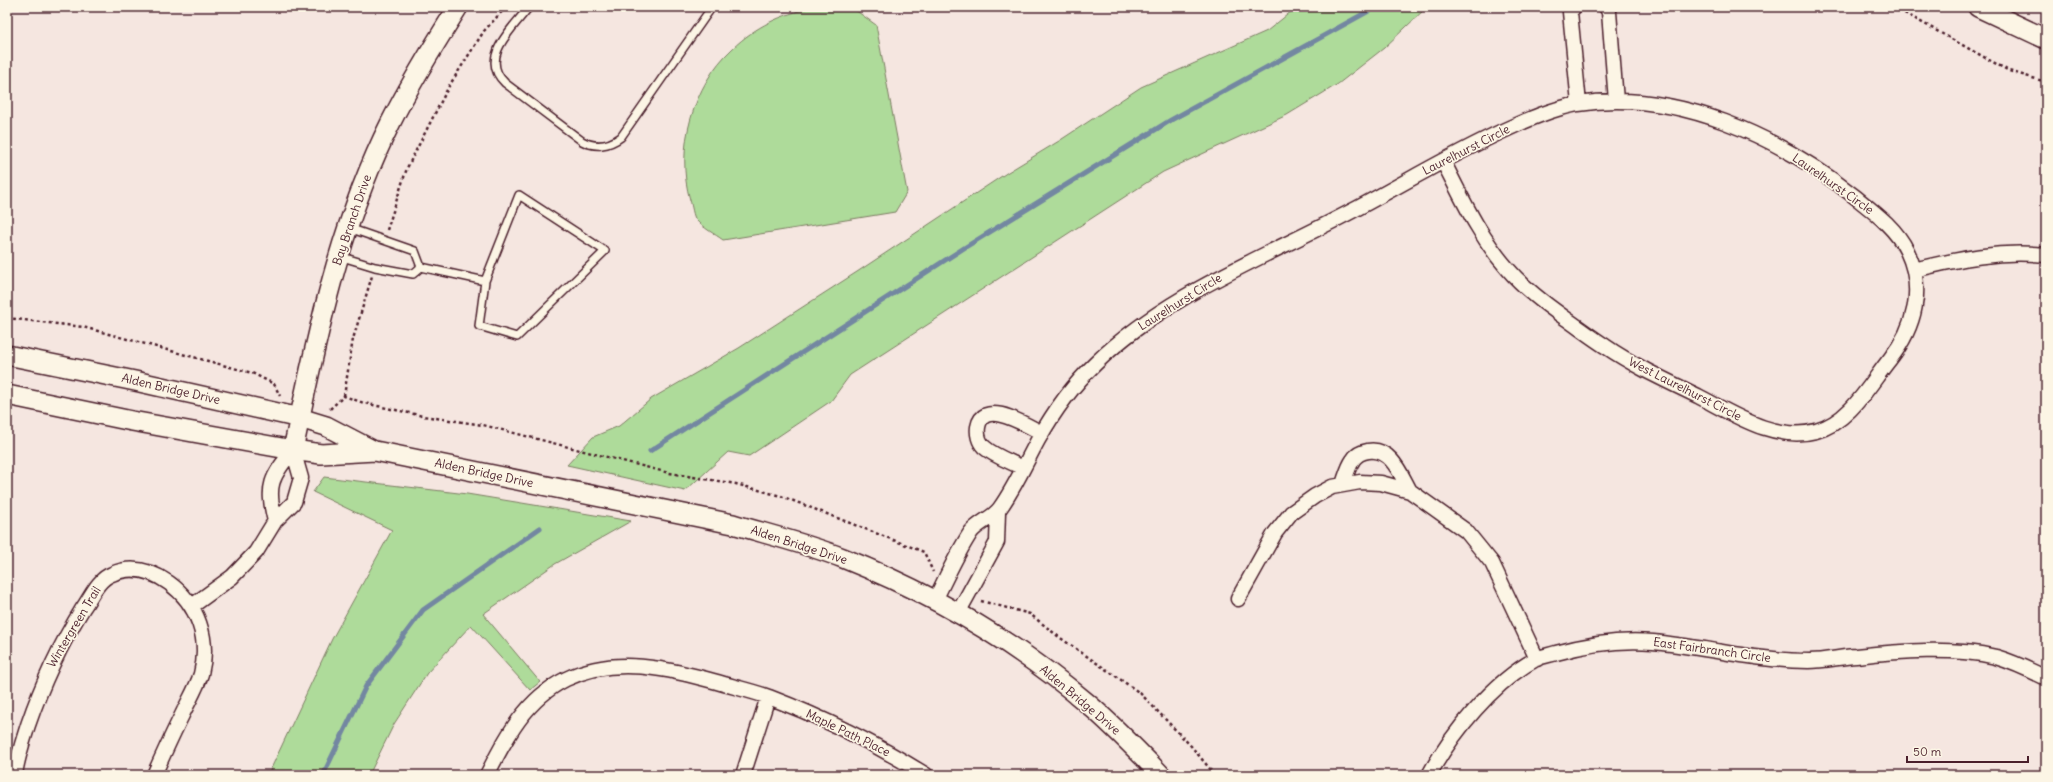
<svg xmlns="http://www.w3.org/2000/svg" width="2053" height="782" font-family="Delius,sans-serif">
  <rect width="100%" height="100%" fill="#f5e6e0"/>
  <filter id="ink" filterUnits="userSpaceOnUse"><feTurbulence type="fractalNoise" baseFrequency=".025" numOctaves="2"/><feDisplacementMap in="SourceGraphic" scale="8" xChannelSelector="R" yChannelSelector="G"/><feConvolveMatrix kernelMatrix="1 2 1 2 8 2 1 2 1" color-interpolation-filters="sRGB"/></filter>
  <g filter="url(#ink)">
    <path fill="#aedb9a" stroke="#7c7d62" d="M812,7H851L876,25L907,192L895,212L723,240C715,234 703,228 696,220C693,216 692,206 690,200C675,149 693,85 732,49C757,25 780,16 812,7Z
      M1297,7H1427L1384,48L1338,84L1287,115L1163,172L850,375L831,401L749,456L728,452L685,491L567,465L593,437L619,426L651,399L739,348L857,272L1008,172L1059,141L1141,87L1267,31Z
      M324,477L467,494L631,521L555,564L483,614L540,682L530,690L471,625L427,673L394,724L369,775H268L332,639L392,530L313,492Z"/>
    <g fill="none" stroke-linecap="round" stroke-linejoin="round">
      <path stroke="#7387a1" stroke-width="5" d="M650,451L964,248L1171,120L1376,7
        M323,775L366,686L423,610L540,528"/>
      <defs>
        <path id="lane" d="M529,7C513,28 478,58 505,83L582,141C595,148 609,146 621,137L712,7
          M339,256L375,267L413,274L421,267L415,251L349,228
          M421,267L485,281L519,195L605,251L517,337L479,326L485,281"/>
        <path id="street" d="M1574,7L1570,12L1579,104
          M1606,7L1609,12L1616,101
          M1914,270C1958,259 2000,250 2046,255
          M1023,468C1011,462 994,456 984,447C979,442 977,434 978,427C983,397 1029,427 1042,433
          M1343,484C1346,476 1348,467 1353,460C1356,455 1362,452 1368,451C1391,447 1401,475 1410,491
          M275,521C266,485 271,478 293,450
          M1238,599L1275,533L1291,513L1315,496L1332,487L1360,482L1381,483L1410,491L1466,531L1492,563L1537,659
          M935,600C946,578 957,553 971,532C979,522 993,518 1000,508C1015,487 1026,462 1038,440C1053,413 1073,385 1096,363C1168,293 1264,258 1352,211C1403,184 1452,154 1505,130C1529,119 1552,109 1578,104C1676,88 1779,137 1854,196C1874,212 1896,228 1907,251C1925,289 1915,327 1890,359C1869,385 1850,422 1816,431C1775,442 1733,414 1698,396C1667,381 1634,366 1605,346C1591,337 1578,327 1565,318C1544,303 1524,288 1507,268C1479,236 1462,198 1443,161
          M192,606L232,577L256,552L275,521L294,502L301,478L293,450
          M958,613L997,542L998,512
          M15,775C17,758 23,741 28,725C43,681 59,647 83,608C91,597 98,579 112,574C132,565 152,571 169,583C198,604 210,639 201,674C197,687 188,702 182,715C172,735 163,755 154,775
          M487,775C506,737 526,699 566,679C615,655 668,669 717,682C734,687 752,691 769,697C824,718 876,744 926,775
          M743,775L768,697
          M1429,775C1452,733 1493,682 1536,659C1542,656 1550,655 1556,653C1588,644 1620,639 1653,642C1705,647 1757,661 1809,661C1825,661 1840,657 1856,656C1900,651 1953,647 1996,657C2013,662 2030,670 2046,678"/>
        <path id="secondary" d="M1978,7L2046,39
          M7,355L135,381L300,418L326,426L374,451
          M7,395L132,421L293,450L321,454L375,451L733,524C770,535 807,544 843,558C931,593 1015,642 1087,703C1113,725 1137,750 1161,775
          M293,450C316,339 339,225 391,122C411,82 434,45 458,7"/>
      </defs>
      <use href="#lane" stroke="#4a1f2b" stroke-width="10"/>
      <use href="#street" stroke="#4a1f2b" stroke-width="17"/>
      <use href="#secondary" stroke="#4a1f2b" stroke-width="22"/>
      <path stroke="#4a1f2b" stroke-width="2.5" stroke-dasharray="3 3" stroke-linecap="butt" d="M1894,7L2009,71L2046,82
        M387,230L407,168L449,86L484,31L506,7
        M7,318L83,327L252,373L274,384L280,396
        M344,396L353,339L372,276
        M330,409L344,396L364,403L423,416L483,425L669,473L736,484L781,496L924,552L933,572
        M981,601L1030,614L1059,637L1140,693L1191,746L1215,775"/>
      <use href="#lane" stroke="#fcf5e5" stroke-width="7"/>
      <use href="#street" stroke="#fcf5e5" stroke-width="14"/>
      <use href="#secondary" stroke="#fcf5e5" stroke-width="19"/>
    </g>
  </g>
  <g text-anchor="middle" stroke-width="3.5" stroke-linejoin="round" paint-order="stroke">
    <g font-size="12" fill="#4a1f2b" stroke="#fcf5e5">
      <text transform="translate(1466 150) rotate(-27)" y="4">Laurelhurst Circle</text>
      <text transform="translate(1833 184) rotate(35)" y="4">Laurelhurst Circle</text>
      <text transform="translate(352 220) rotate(-71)" y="4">Bay Branch Drive</text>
      <text transform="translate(1180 302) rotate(-32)" y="4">Laurelhurst Circle</text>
      <text transform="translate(171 389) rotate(13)" y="4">Alden Bridge Drive</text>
      <text transform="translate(1685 389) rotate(27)" y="4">West Laurelhurst Circle</text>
      <text transform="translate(484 473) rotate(12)" y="4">Alden Bridge Drive</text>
      <text transform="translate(799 545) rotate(18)" y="4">Alden Bridge Drive</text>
      <text transform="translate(74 627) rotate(-59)" y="4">Wintergreen Trail</text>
      <text transform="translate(1712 650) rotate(8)" y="4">East Fairbranch Circle</text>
      <text transform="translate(1080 700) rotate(40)" y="4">Alden Bridge Drive</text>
      <text transform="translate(848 733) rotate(26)" y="4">Maple Path Place</text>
    </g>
  </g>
  <rect width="2053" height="782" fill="none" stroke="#fcf5e5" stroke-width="24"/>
  <rect x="12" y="12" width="2029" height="758" fill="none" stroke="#4a1f2b" stroke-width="1.5" filter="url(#ink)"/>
  <path d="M1907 756v6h121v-6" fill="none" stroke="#4a1f2b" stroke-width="2"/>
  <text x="1913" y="756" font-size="12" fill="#4a1f2b" stroke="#fcf5e5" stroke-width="3" paint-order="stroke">50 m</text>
</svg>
